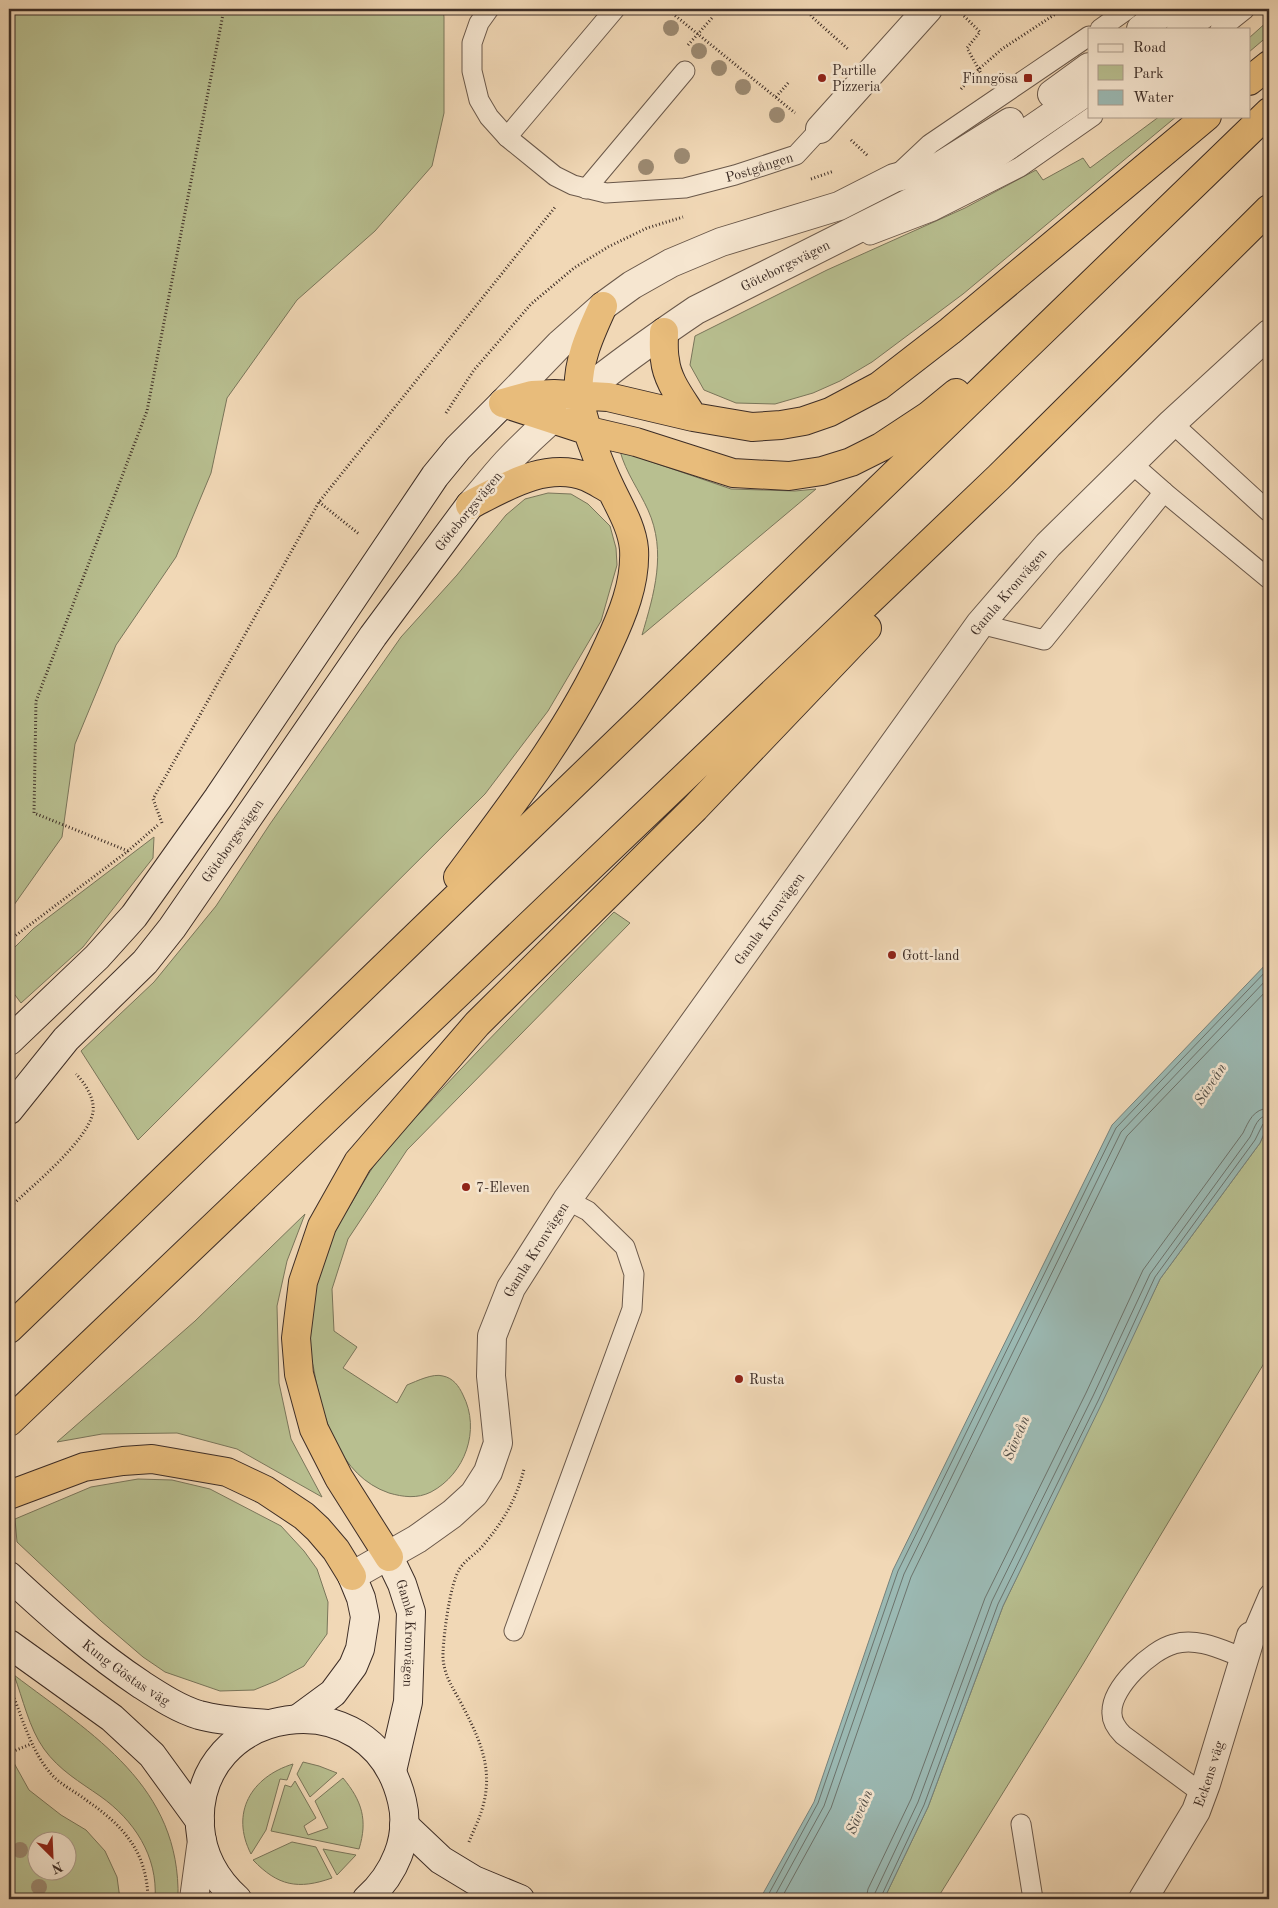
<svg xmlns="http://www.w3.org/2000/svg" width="1278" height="1908" font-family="'Old Standard TT',serif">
  <rect width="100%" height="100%" fill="#f1d8b6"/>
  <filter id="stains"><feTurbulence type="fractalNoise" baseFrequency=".004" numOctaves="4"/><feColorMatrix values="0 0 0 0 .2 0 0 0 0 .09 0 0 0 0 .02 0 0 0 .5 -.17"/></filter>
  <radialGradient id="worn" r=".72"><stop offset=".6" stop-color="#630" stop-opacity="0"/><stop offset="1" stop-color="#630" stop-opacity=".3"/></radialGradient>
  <path fill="#b8bf90" stroke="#7a765b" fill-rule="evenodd" d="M9,9H443L444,17V113L432,166L375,231L297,300L227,398L211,473L176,557L116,645L75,744L62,837L9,912Z
    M1269,20V35L1249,52V38Z
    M1160,116H1177L963,294L872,362L840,381L813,393L775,404L736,403L704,390L690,365L695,336L827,270L965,208L1036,170L1043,180L1083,158L1090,168Z
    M620,451L731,489L795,491L816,489L642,635C654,594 667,552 648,510C639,490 626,473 620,451Z
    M548,493L571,494L588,504L610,526L616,548L617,565L601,621L548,711L485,794L138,1140L81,1051L154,982L216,906L270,824L401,637L457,575L506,515L525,499Z
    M154,837L153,858L83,947L21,1003L9,987V954L11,951L33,929Z
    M614,912L630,923L407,1150L348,1239L332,1289L334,1331L357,1347L343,1368L397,1403L407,1385C417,1381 433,1373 443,1376C453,1378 459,1386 463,1395C481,1430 465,1474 431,1492C417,1499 403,1497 389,1493C339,1476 322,1417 314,1370C312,1360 308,1348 308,1338C307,1311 317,1284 323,1259C328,1239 340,1221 351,1204C358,1192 365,1179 373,1167C393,1139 419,1115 442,1089C498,1029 556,971 614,912Z
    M1269,1122V1355L1083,1664L937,1899H884L928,1807L1003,1606L1160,1279L1260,1143Z
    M305,1214L287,1261L277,1306L279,1383L291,1439L322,1497L237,1449L177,1433L102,1434L57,1442L195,1321Z
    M138,1479L172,1480L210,1489L281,1526L304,1551L317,1569L328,1602L327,1634L304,1666L276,1681L254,1690L220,1691L165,1672L143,1657L101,1621L17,1542L15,1519L91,1487Z
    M14,1675C93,1735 181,1786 178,1899H155C158,1856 134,1820 100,1796C80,1782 59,1770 44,1749C29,1728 23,1699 14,1675Z
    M9,1754L29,1790L61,1815L86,1830L105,1851L117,1877L120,1899H9ZM38,1840H68V1870H38Z
    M303,1762L319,1766L337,1773L310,1797L297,1774Z
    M293,1764L287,1780L280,1779L266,1830L251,1854C230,1813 251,1777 293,1764Z
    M343,1778C362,1801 368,1820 359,1849L271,1831L285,1785L291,1787L295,1781L316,1818L304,1826L308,1835L328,1828L315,1801Z
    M292,1842L316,1847L332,1878C298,1890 278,1886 253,1860Z
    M323,1849L356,1855L337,1875Z"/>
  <path fill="#9bb9b3" stroke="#75817b" d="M1269,961V1122L1260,1143L1160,1279L1103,1401L1003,1606L928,1807L884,1899H760L814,1802L893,1570L1112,1125Z"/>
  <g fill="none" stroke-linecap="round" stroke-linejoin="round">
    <path stroke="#6c736c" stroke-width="1" d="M766,1899L818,1803L898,1571L1116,1128L1269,968
      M773,1899L824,1806L904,1574L1121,1132L1269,977
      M781,1899L831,1808L911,1577L1127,1136L1269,988
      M866,1899L868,1889L911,1799L985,1598L1086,1393L1143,1270L1243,1133C1249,1121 1253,1109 1269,1108
      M873,1899L875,1893L918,1802L992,1601L1093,1396L1150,1274L1250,1137C1255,1127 1257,1116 1269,1115
      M880,1899L924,1805L998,1604L1099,1399L1155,1277L1255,1140L1263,1124L1269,1122"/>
    <defs>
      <g id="service">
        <path id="s1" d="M489,9L479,23L472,43V71L479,100L489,117L507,137L555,176L573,185L606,193L685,188L735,175L796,155L820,129"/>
        <path d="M1100,29L1128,9"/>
        <path d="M1220,29L1245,9"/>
        <path d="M507,137L615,9"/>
        <path d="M896,176L930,144L1089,36"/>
        <path d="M586,189L685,71"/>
        <path d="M870,235L933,211L1020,167L1093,116"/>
        <path d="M1172,423L1269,512"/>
        <path d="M1131,463L1164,492L1269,579"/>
        <path d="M980,624L1044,640L1164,492"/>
        <path d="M514,1631L632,1309L634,1274L625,1247L588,1211L567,1200"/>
        <path d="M1251,1636L1269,1594"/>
        <path d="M1203,1794L1123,1735C1116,1728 1111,1721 1112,1711C1112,1687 1151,1650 1174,1644C1198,1637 1222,1650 1244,1658"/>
        <path d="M1021,1824L1033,1899"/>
      </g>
      <g id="minor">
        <path d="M820,129L928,9"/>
        <path id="s2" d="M352,1576L417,1539L452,1514L474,1494L488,1472L498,1443L491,1376L492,1336L511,1288L567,1200L980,624L1048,545L1172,423L1269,334"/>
        <path id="s3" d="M1143,1899L1196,1811L1206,1784L1251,1636"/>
      </g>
      <g id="tertiary">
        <path d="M1141,29L1168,9"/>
        <path d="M1181,29L1211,9"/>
        <path d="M1052,94L1089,67"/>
        <path d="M503,403L560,344L603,306L632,285L671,263L721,242L839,206L894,178L940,166L1010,122"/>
        <path id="s4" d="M471,504C485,489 497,472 511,458C566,401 631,354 696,310L923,196L987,160L1089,90"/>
        <path d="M194,1899L202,1840"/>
      </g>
      <g id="secondary">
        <path d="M9,1041L97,957L134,916L218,798L435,476L458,448L503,403"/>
        <path id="s5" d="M9,1110L66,1039L145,962L172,928L373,636L470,505"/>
        <path id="s6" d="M389,1557L402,1584L411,1612L408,1702L392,1771"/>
        <path id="s7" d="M9,1576C51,1615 94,1653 142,1685C159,1696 179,1709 199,1715C221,1721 245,1722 267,1724"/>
        <path d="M9,1644L112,1718L152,1755L200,1821"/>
        <path d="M299,1718L333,1693L353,1666L360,1649L365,1617L361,1598L352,1576"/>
        <path d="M404,1825L441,1860L474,1880L520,1899"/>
        <path d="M237,1899C216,1880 202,1855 200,1827C192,1703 373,1675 402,1801C411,1838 394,1875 367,1899"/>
      </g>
      <path id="motorway" d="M1249,81L1269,65
        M664,332C664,341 663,351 665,360C667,381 682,399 693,417
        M503,403L532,395L554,394L608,397L693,417L752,427L781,425L804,421L830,412L879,386L950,331L1207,116
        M503,403L589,431L636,442L733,473L789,476L822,471L851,462L881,447L928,416L956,393
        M470,505C505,487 546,461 587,477C596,481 603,486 611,490
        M458,877C513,803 570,730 608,646C622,616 636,583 634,549C632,527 620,508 611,489C600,466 582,421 579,396C576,364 590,334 603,306
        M9,1329C430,924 849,518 1269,112
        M9,1422L999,477L1269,209
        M9,1495L84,1467L123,1461L152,1459L227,1472L265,1490L304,1516L318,1529L336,1550L352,1576
        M389,1557L339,1478L314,1429L299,1374L296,1338L303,1282L322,1226L358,1162L477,1024L695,808L867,628"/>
    </defs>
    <use href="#service" stroke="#6a584a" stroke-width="21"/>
    <use href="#minor" stroke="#6a584a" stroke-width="30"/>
    <use href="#tertiary" stroke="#6a584a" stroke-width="30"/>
    <use href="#secondary" stroke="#3d2d26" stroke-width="30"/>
    <use href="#motorway" stroke="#3d2d26" stroke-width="30"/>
    <path stroke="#3d2d26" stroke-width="3" stroke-dasharray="1 2.5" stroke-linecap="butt" d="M667,9L795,113
      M807,9L812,17L849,50
      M959,11L980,32L967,48L983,77
      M688,45L712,18
      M961,89L979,69L1002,49L1063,9
      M776,97L789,82
      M851,140L868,156
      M811,179L834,171
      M446,413L474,370L531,304L574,268L608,247L647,228L683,217
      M319,502L359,534
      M162,823L153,799L319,502L556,206
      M128,851L34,813L36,701L147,411L224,9
      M9,943L11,939L128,851L159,824
      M9,1208C31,1187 88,1141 93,1112C95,1099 85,1083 76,1074
      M9,1689L12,1693C24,1722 31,1751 52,1775C61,1785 76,1792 86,1800C124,1826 147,1852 148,1899
      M9,1753L31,1744
      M469,1842C474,1829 481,1816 484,1802C493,1764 477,1734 460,1701C451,1685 442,1671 443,1652C444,1632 450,1585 459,1570C464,1561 474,1555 481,1548C502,1523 516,1501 524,1469"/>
    <use href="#service" stroke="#f6e6d0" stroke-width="19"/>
    <use href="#minor" stroke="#f6e6d0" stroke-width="28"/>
    <use href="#tertiary" stroke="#f6e6d0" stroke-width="28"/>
    <use href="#secondary" stroke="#f6e6d0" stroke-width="28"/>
    <use href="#motorway" stroke="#e8bc7b" stroke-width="28"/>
  </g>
  <g fill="#9c8a72">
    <circle cx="671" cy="28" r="8"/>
    <circle cx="699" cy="51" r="8"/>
    <circle cx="719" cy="68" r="8"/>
    <circle cx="743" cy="87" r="8"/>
    <circle cx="777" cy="115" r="8"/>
    <circle cx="682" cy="156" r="8"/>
    <circle cx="646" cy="167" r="8"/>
    <circle cx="20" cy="1850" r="8"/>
    <circle cx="39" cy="1887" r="8"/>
  </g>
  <g fill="#8f2418" stroke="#f6e6d0" stroke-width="2">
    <circle cx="822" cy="78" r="5"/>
    <rect x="1023" y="73" width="10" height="10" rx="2.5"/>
    <circle cx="892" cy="955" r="5"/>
    <circle cx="466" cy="1187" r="5"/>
    <circle cx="739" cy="1379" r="5"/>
  </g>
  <g text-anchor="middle" stroke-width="5" stroke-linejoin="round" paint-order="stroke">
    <g font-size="14" fill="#3d2d26" stroke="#f6e6d0" text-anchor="start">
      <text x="832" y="75">Partille<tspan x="832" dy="16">Pizzeria</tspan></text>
      <text x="1018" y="83" text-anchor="end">Finngösa</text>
      <text x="902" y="960">Gott-land</text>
      <text x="476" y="1192">7-Eleven</text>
      <text x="749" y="1384">Rusta</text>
    </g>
    <g font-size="14" fill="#3d2d26" stroke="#f6e6d0">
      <text dy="5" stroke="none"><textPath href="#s1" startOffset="415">Postgången</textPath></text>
      <text dy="5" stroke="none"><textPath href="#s4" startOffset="398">Göteborgsvägen</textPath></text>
      <text transform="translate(468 511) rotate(-51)" y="5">Göteborgsvägen</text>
      <text dy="5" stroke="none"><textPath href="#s2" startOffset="1219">Gamla Kronvägen</textPath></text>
      <text dy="5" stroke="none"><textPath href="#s5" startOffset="351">Göteborgsvägen</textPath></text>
      <text dy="5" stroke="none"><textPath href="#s2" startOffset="814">Gamla Kronvägen</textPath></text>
      <text dy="5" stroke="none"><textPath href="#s2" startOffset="409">Gamla Kronvägen</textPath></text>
      <text dy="5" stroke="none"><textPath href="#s6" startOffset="80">Gamla Kronvägen</textPath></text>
      <text dy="5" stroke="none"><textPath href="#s7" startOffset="152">Kung Göstas väg</textPath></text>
      <text dy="5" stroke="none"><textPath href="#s3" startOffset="142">Eckens väg</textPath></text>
    </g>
    <g font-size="15" font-style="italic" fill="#545049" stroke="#f6e6d0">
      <text transform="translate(1210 1084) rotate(-57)" y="5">Säveån</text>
      <text transform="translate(1016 1438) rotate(-67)" y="5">Säveån</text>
      <text transform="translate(859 1812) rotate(-67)" y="5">Säveån</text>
    </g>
  </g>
  <rect width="1278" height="1908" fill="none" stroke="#f1d8b6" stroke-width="30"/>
  <rect x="10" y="10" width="1258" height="1888" fill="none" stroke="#3d2d26" stroke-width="2.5"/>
  <rect x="15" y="15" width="1248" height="1878" fill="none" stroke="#3d2d26"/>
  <rect x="1088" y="28" width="162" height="90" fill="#f6e6d0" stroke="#ac9c8c"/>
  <rect x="1098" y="44" width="25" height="8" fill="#f6e6d0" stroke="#ac9c8c"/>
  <text x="1133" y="52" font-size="15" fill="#3d2d26">Road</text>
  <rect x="1098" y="65" width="25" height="15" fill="#b8bf90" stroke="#ac9c8c"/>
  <text x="1133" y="78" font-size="15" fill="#3d2d26">Park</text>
  <rect x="1098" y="90" width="25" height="15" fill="#9bb9b3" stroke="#ac9c8c"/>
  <text x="1133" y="102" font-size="15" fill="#3d2d26">Water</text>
  <g transform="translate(52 1856) rotate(156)"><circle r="24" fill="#f6e6d0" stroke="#ac9c8c"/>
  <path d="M0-4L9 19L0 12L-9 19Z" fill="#8f2418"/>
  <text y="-8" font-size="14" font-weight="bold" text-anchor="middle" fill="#3d2d26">N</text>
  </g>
  <rect width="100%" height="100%" filter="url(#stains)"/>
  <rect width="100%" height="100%" fill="url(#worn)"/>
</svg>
